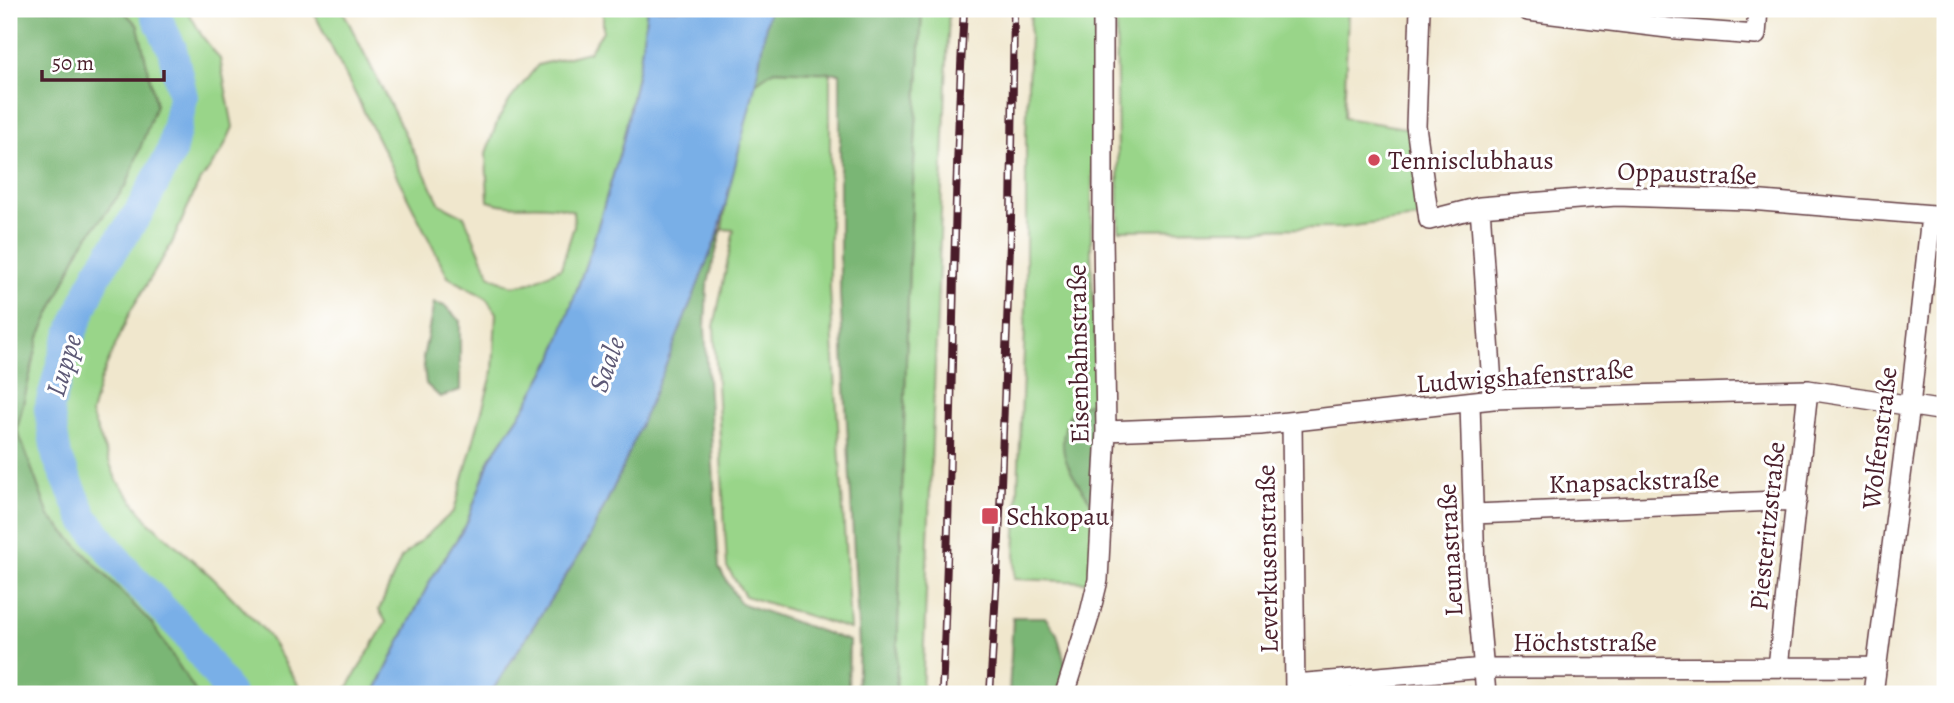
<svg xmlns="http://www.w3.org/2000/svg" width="1954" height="703" font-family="Alegreya,serif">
  <rect width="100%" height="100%" fill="#fff"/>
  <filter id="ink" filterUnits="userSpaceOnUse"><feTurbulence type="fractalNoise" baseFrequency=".0143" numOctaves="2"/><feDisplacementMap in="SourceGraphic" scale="14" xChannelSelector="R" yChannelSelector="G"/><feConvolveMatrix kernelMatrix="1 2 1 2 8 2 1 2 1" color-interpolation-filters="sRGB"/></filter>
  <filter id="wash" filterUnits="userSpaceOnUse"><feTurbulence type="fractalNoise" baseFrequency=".00686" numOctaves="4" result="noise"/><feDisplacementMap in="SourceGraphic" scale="28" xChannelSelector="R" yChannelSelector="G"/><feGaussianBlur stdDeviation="1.57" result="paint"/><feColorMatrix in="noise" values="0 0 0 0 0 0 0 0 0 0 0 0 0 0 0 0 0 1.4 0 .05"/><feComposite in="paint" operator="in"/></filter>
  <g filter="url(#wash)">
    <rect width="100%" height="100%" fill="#f0e7cd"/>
    <path fill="#99d589" stroke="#727a5a" stroke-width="2" d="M122,9H187L202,36L220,59L233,127L222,151L197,186L172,243L130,312L100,381L91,414L116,479L149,522L212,577L266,632L304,694H197L152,624L49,516L17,429L39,337L81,246L127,184L138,26Z
      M312,9H342L440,204L464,216L490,276L512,286L530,283L561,268L574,226L573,211C545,200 517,211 488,201L486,153L498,120L510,100L538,65L589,52L603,31V9H647L640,61L622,145L591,249L553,358L525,407L490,459L466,525L430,581L374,694H344L386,622L379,610L401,558L454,511L493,371L496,313L486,298L448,277Z
      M922,9H949L922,694H896L909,263Z
      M1031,9H1095L1091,253L1098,401L1096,510L1089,582L1014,579L1026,305V136Z
      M1116,9H1348L1344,118L1412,129L1424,217L1339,228L1119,230Z
      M773,70L830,73V289L850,629L745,596L727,567L714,327L734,230L722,229L732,163L751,86Z"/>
    <path fill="#7ab675" stroke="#626a50" stroke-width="2" d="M9,9H122L138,26L156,105L127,184L81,246L39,337L17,429L49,516L152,624L197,694H9Z
      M764,9H922L909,263L896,694H857L859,646L840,294V73L774,70L751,86Z
      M722,229L707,287L705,328L719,568L740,603L849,641L848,694H490L586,544L620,474L718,234Z
      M434,303L445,306L460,321V390L440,397L426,384L423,358Z
      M1098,401L1096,510C1072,472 1049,453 1073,408Z
      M1013,617H1045L1057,634L1066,666L1057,694H1009Z"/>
    <path fill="#79afe7" stroke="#626789" stroke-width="2" d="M647,9H769L755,86L718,234L663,372L620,474L586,544L490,694H374L430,581L466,525L490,459L525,407L553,358L591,249L622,145L640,61Z"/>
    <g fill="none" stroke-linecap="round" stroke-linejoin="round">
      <path stroke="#79afe7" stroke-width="30" d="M153,9L172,49L183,97L171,153L139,212L97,274L66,346L49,409L57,457L84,518L127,572L187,634L230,694"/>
    </g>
  </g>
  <g filter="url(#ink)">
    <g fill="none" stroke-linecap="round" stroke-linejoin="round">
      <defs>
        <path id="minor" d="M1420,9L1416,126L1429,220L1480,207L1616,196L1750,200L1945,216
          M1528,9V11L1676,29L1756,35L1758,9
          M1480,207L1493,399
          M1470,403L1475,570L1486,694
          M1292,422L1295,694
          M1106,431L1260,425L1493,399L1808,390L1945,411
          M1474,514L1797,500
          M1778,667L1808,390
          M1295,684L1485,668L1877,667
          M1065,694L1089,617L1098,580L1106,431L1103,235V9
          M1873,694L1910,406L1931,216"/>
      </defs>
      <use href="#minor" stroke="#633d43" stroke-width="22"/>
      <use href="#minor" stroke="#fff" stroke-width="19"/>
      <defs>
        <path id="rail" d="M942,694C953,466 951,237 964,9
          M990,694L999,538L1011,218L1014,9"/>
      </defs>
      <use href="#rail" stroke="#4a1f2b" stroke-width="8"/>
      <use href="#rail" stroke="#fff" stroke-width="5" stroke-dasharray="16" stroke-linecap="butt"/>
    </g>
  </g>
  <g fill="#d1495b" stroke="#fff" stroke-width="2.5">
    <circle cx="1374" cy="160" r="7"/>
    <rect x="981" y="507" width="18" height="18" rx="3.5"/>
  </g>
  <g text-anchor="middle" stroke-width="6" stroke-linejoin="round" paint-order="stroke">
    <g font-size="26" fill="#4a1f2b" stroke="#fff" text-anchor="start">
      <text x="1388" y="169">Tennisclubhaus</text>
      <text x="1006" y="525">Schkopau</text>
    </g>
    <g font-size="26" fill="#4a1f2b" stroke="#fff">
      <text transform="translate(1687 173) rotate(2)" y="9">Oppaustraße</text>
      <text transform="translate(1078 354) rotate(-91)" y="9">Eisenbahnstraße</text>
      <text transform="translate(1525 376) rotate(-4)" y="9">Ludwigshafenstraße</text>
      <text transform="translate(1879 438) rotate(-83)" y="9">Wolfenstraße</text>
      <text transform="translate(1634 481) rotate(-2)" y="9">Knapsackstraße</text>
      <text transform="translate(1767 526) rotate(-84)" y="9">Piesteritzstraße</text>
      <text transform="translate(1450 550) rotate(-93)" y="9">Leunastraße</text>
      <text transform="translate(1267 559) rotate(-91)" y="9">Leverkusenstraße</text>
      <text x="1585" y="651">Höchststraße</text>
    </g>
    <g font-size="28" font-style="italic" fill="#5d5976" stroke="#fff">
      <text transform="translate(606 364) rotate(-70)" y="10">Saale</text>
      <text transform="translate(63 365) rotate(-73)" y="10">Luppe</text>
    </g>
  </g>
  <rect width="1954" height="703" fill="none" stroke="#fff" stroke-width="35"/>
  <path d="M42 70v10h122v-10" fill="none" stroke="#4a1f2b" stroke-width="3.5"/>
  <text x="52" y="70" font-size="21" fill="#4a1f2b" stroke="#ffffff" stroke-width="5" paint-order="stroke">50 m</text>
</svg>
